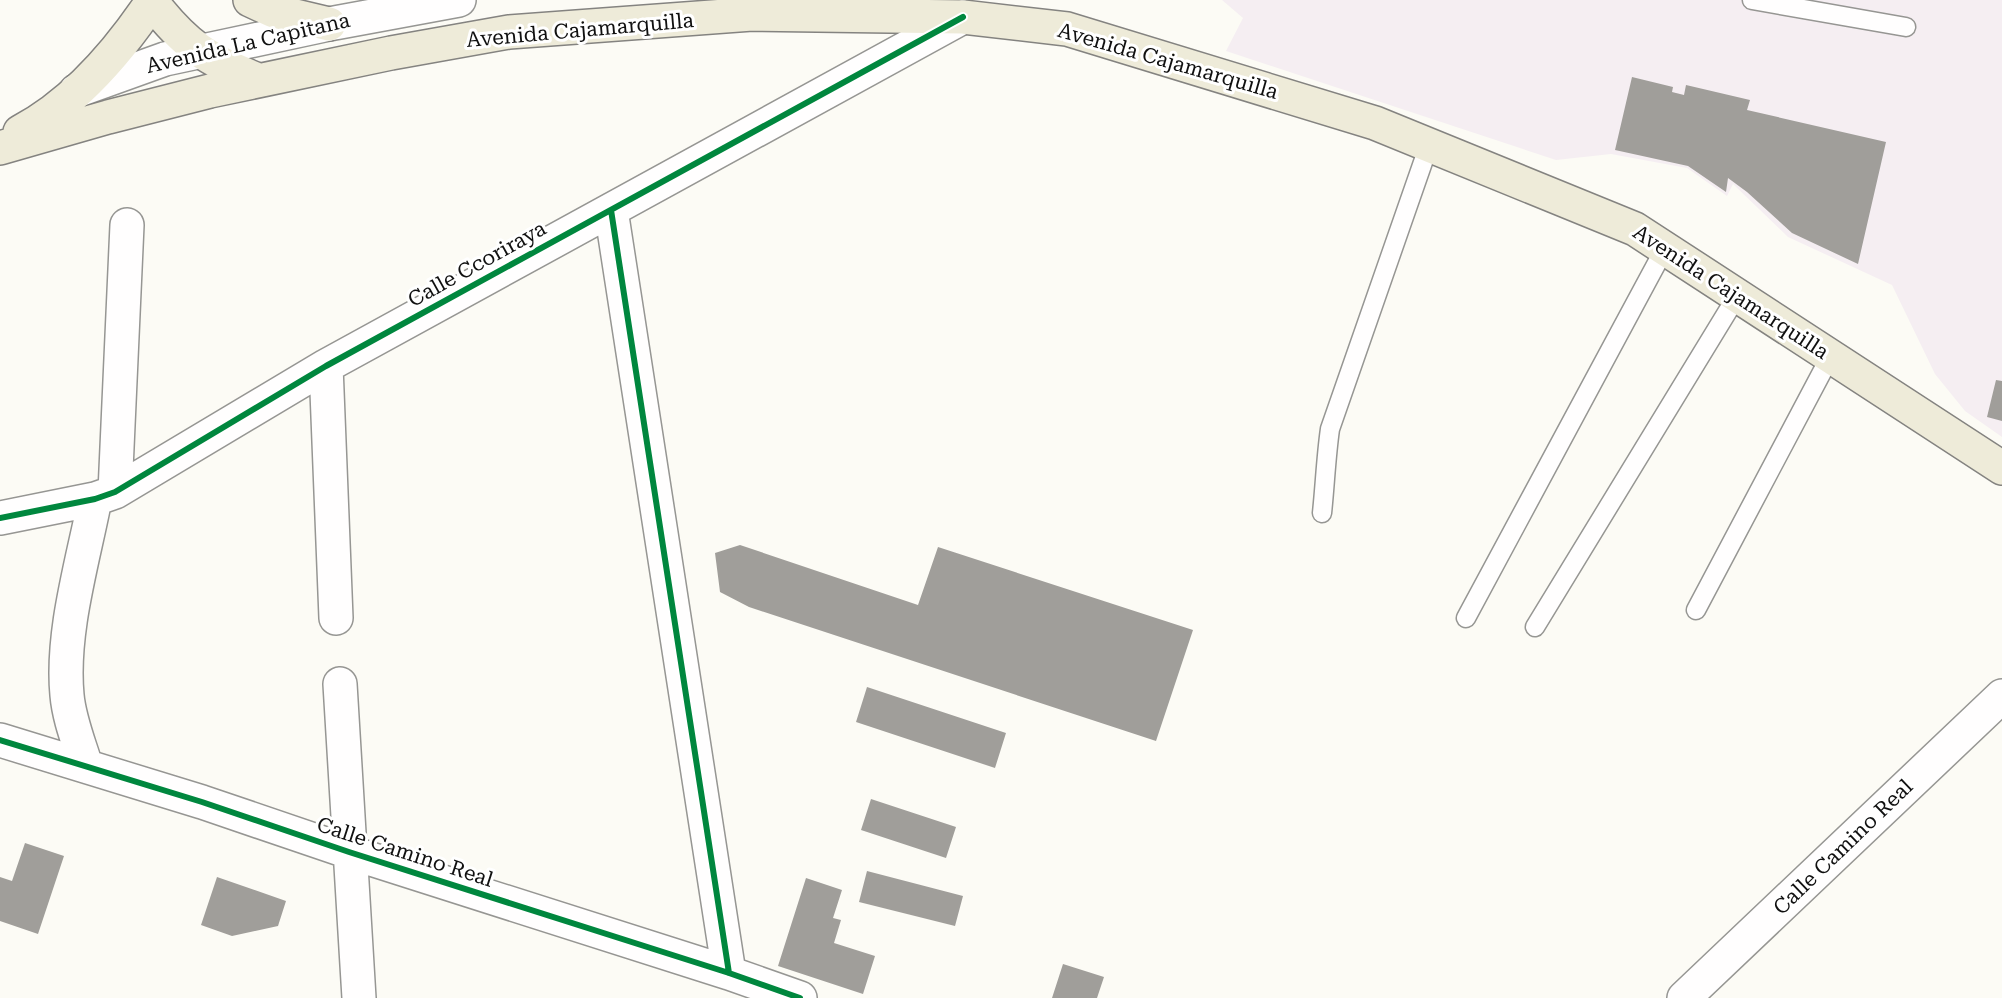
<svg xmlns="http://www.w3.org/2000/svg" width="2002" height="998" font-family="'Roboto Serif',serif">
  <rect width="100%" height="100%" fill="#fcfbf5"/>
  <path fill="#f5eef2" d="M1222,0H2002V437L1965,411L1935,374L1892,285L1788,237L1733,184L1727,196L1687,168L1611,154L1556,160L1226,51L1243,18Z"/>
  <path fill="#a09e9a" d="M1632,77L1673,87L1672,92L1684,95L1686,85L1750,100L1747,110L1886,142L1858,264L1792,233L1747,192L1728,178L1726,192L1688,166L1615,150Z
    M1996,380L2002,381V421L1987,417Z
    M740,545L918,605L938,547L1193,630L1156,741L749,607L720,592L715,553Z
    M867,687L1006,733L995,768L856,722Z
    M871,799L956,827L946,858L861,830Z
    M25,843L64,856L38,934L0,921V877L12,881Z
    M867,871L963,896L955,926L859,902Z
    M217,877L286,901L278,926L232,936L201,925Z
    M806,878L842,890L833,918L841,920L834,943L875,956L863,994L778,966Z
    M1063,964L1104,977L1097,998H1052Z"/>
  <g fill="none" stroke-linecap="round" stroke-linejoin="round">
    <defs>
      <path id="service" d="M1752,0L1906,27
        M1322,513C1325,485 1326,457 1330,429L1429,145
        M1696,610L1830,357
        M1466,618L1665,248
        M1535,627L1737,296"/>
      <path id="minor" d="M611,210L729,973
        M326,366L336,618
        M115,492L127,225
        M0,518L95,499L115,492L326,366L963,17
        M340,684L359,998
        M0,740L202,802L349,852L729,973L800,998
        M86,766C79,743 69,719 67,695C61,632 83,561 95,499
        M1684,998L2002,696"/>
      <path id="tertiary" d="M76,91L165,59L329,24L459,0"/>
      <path id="primary" d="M250,0L274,11L329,24
        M152,2C185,45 208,60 258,80
        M20,132C75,103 119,51 153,0
        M0,148L108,117L210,91L391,53L509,32L752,14L963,17L1067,29L1375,123L1635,229L2002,468"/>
    </defs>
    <use href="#service" stroke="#969693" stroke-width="21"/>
    <use href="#minor" stroke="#969693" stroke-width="36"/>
    <use href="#tertiary" stroke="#969693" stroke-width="36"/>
    <use href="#primary" stroke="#848380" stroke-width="36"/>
    <use href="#service" stroke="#fffefe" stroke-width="18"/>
    <use href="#minor" stroke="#fffefe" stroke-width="33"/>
    <use href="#tertiary" stroke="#fffefe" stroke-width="33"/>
    <use href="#primary" stroke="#eeebd9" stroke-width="33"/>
    <defs>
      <path id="cycleway" d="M611,210L729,973
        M0,518L95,499L115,492L326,366L963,17
        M0,740L202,802L349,852L729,973L800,998"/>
    </defs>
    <use href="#cycleway" stroke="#fff" stroke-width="10"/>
    <use href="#cycleway" stroke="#00873e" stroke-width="6"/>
  </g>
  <g text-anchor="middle" stroke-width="6" stroke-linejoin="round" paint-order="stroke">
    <g font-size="21" fill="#101010" stroke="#fff">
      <text transform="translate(580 30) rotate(-5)" y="7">Avenida Cajamarquilla</text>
      <text transform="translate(248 43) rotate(-13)" y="7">Avenida La Capitana</text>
      <text transform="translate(1168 61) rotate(16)" y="7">Avenida Cajamarquilla</text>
      <text transform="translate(477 264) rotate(-29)" y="7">Calle Ccoriraya</text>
      <text transform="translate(1731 292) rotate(33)" y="7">Avenida Cajamarquilla</text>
      <text transform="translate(1843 847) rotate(-44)" y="7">Calle Camino Real</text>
      <text transform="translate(405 852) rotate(18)" y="7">Calle Camino Real</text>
    </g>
  </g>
</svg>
